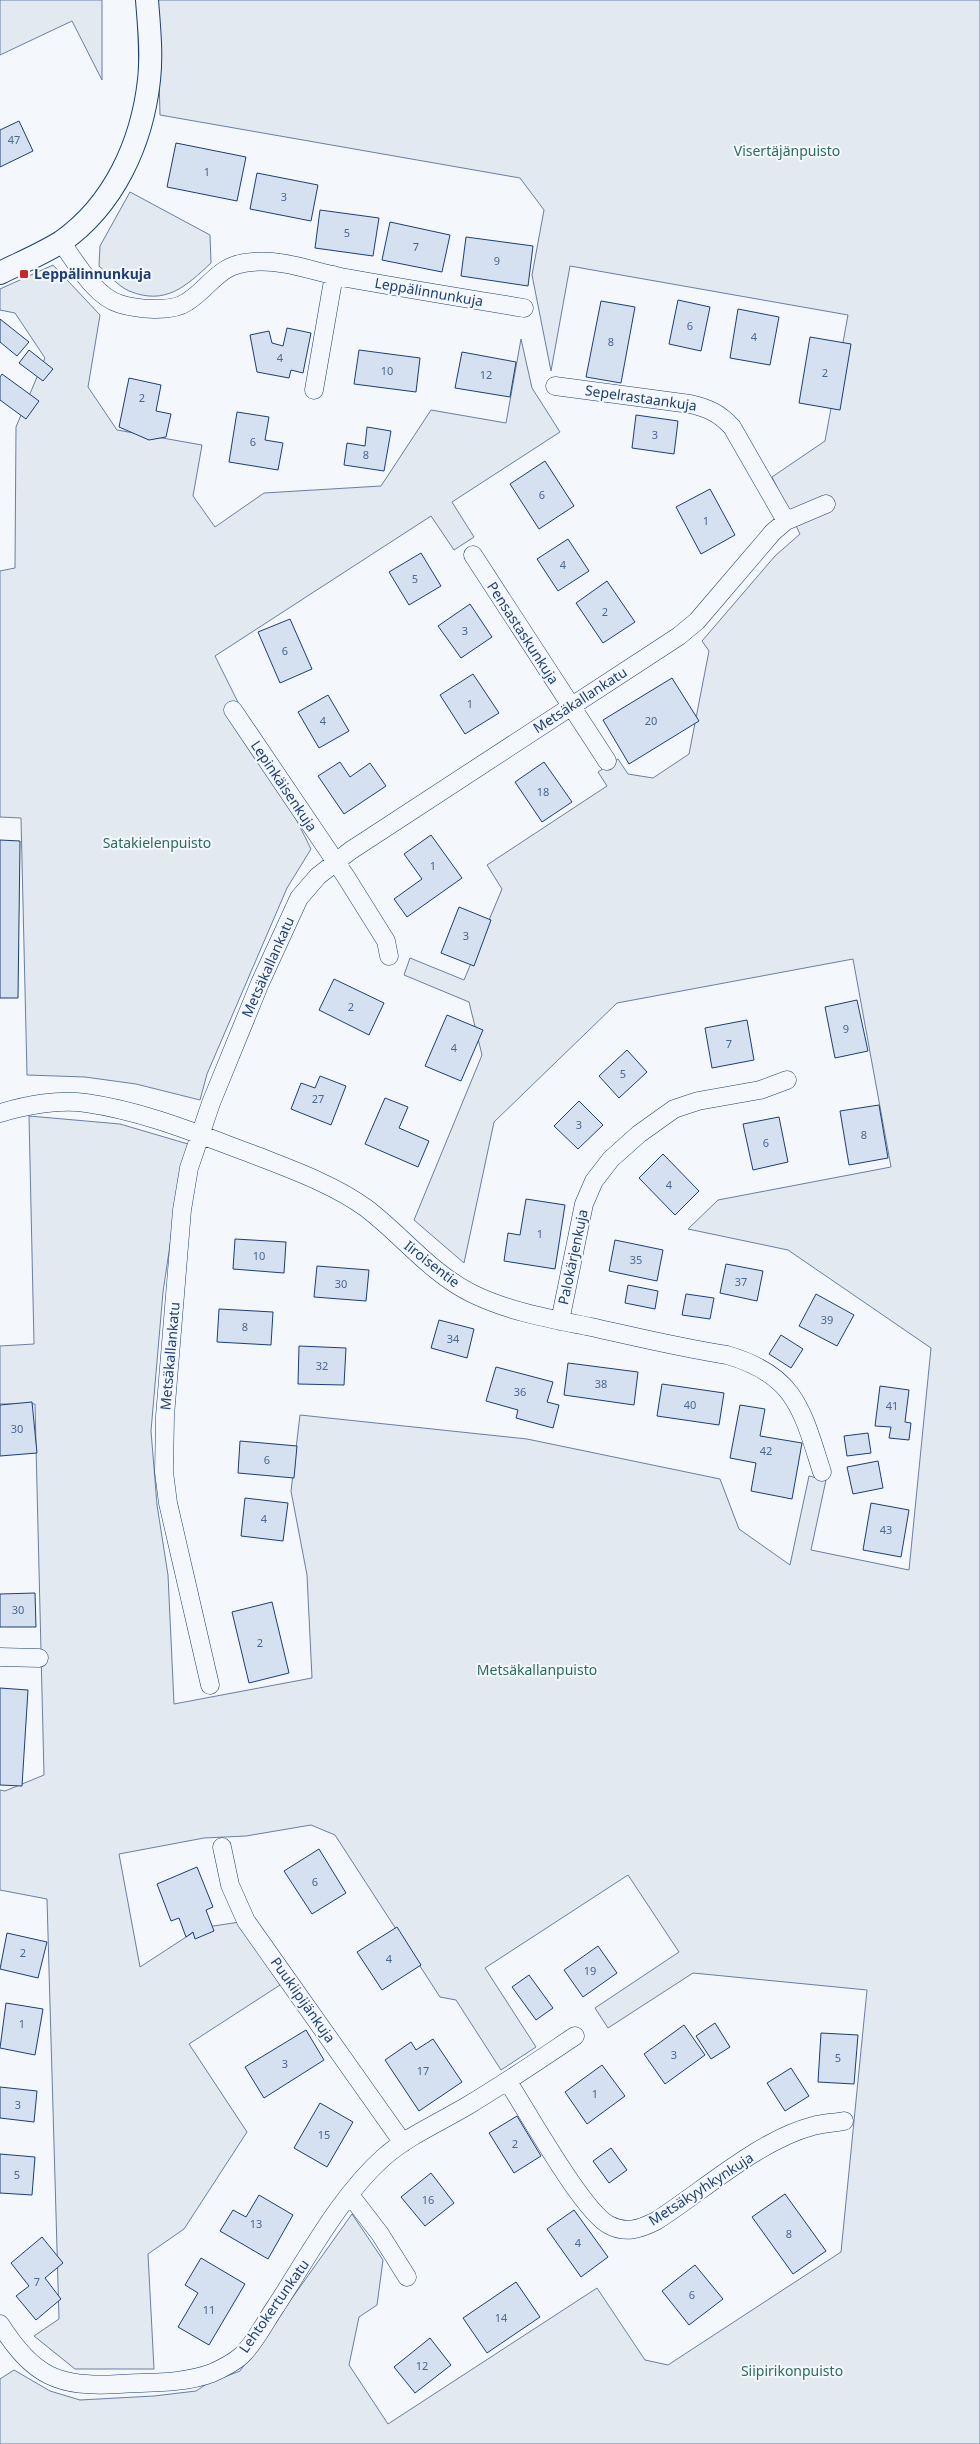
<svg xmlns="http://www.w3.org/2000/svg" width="980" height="2444" font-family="'Noto Sans',sans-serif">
  <rect width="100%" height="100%" fill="#f4f7fb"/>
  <path fill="#e3e9f0" stroke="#687fa3" d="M0,0H102V80L72,21L0,55Z
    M157,0H980V2444H0V2379L14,2370L50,2391L80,2400L154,2396L196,2391L208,2383L240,2371L352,2214L383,2260L377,2305L359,2317L349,2365L388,2424L597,2288L645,2360L668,2365L841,2252L867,1990L693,1973L608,2028L595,2008L679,1952L628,1875L485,1968L536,2047L501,2070L456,2000L440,1997L335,1835L311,1825L246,1836L204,1838L119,1854L140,1967L200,1928L240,1922L280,1985L189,2044L247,2132L184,2229L148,2254L154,2369H75L34,2336L59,2319L47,1899L0,1890V1790L5,1791L44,1775L35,1404H0V1346L34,1344L29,1116L120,1124L188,1144L182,1164L163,1292L151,1431L157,1505L168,1575L174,1704L312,1678L307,1575L291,1491L300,1415L527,1439L720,1479L739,1529L790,1565L809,1476L826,1480L811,1550L909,1570L931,1348L788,1250L688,1229L718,1200L891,1167L853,959L617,1003L494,1122L464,1263L414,1220L482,1055L469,1002L404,975L410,958L464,980L502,889L487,865L607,786L598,772L618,759L628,774L653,778L689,754L709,651L702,641L775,556L800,534L772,477L825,441L848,315L570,266L551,371L532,275L544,210L520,178L160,115Z
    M130,192L210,235L211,263C186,286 166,306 129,291C118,286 108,274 99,266L100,246Z
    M53,265L100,315L88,387L117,430L202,445L193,496L215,527L264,493L381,486L431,410L506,423L521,339L532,388L560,432L452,502L474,537L454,550L431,516L215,656L311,849L287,888L207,1074L200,1100L136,1084L85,1077L27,1075L21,818L0,817V571L15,568L16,427L45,358L15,313L0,310V289Z"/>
  <path fill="#d5e0f0" stroke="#1d3f73" d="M19,121L33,151L0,167V130Z
    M176,143L246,157L237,201L167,187Z
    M257,173L318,185L311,221L250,209Z
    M320,210L379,218L373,256L315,248Z
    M390,222L450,235L442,272L382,260Z
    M466,237L533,246L528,286L461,276Z
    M678,300L710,307L701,351L669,344Z
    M601,301L635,307L621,383L586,377Z
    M738,309L779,317L770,365L730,358Z
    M0,319L29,342L17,356L0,342Z
    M287,328L311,333L303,373L291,370L289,378L257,372L250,335L269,331L272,343L283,346Z
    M810,337L851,344L840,410L799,403Z
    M29,350L53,369L43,381L19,363Z
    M359,350L420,358L416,392L354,384Z
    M462,352L516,362L510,397L455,388Z
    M2,374L39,401L26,419L0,400V377Z
    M129,378L161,385L156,411L171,414L166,437L149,440L119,427Z
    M237,412L269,417L265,440L283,443L278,470L229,462Z
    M636,415L678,421L674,454L632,448Z
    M367,427L391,431L384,471L344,465L347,443L365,446Z
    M545,461L574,506L539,529L510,484Z
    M710,489L735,535L701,554L676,507Z
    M568,539L589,571L558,591L537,559Z
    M421,553L441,586L409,605L389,572Z
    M607,581L635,622L603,643L576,603Z
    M470,604L492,637L461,658L438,626Z
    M290,619L312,669L280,683L258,632Z
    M473,674L499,713L465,734L440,695Z
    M672,678L699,721L629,764L603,720Z
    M328,695L349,731L319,748L298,712Z
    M340,762L350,777L370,763L386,786L344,814L318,776Z
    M544,762L572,802L542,822L515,782Z
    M431,835L462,878L407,917L394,899L422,879L404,854Z
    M0,840L20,841L18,998H0Z
    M459,907L491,920L474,966L441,953Z
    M334,979L384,1003L369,1035L319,1010Z
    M857,1000L868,1051L835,1058L825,1007Z
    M447,1015L483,1030L461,1081L425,1066Z
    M747,1020L754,1060L712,1068L705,1028Z
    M627,1050L647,1072L619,1098L599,1076Z
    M320,1076L346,1086L331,1125L291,1109L301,1083L315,1088Z
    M385,1098L408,1107L399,1128L429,1141L418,1167L365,1144Z
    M579,1101L603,1125L578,1149L554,1126Z
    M879,1105L888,1158L849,1165L840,1111Z
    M779,1117L788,1162L753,1170L743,1124Z
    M663,1154L699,1191L675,1215L639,1178Z
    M526,1199L565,1205L555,1269L504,1261L508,1233L520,1235Z
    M235,1239L286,1242L284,1273L233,1269Z
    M615,1240L663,1250L657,1281L609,1271Z
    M726,1264L763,1271L757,1301L720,1293Z
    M317,1266L369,1270L366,1301L314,1297Z
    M628,1285L658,1291L655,1309L625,1303Z
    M686,1294L714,1298L710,1319L682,1315Z
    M816,1294L854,1315L837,1346L799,1326Z
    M219,1309L273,1312L271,1345L217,1342Z
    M439,1320L474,1329L467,1358L431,1348Z
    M781,1335L803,1349L791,1368L769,1354Z
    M299,1346L346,1348L344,1385L298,1384Z
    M568,1363L638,1372L634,1405L564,1395Z
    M496,1367L553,1382L547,1402L559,1405L553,1428L516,1418L518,1410L486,1401Z
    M662,1384L724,1393L719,1425L657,1416Z
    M880,1386L909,1390L905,1422L911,1423L909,1440L889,1438L891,1427L875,1426Z
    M32,1402L37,1453L0,1456V1405Z
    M740,1405L765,1409L760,1436L802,1443L792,1499L751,1491L756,1463L730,1458Z
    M868,1433L871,1453L847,1456L844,1436Z
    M240,1441L297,1446L294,1478L238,1473Z
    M878,1461L883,1488L853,1494L847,1467Z
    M245,1498L288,1503L283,1541L241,1536Z
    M871,1503L909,1510L901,1557L863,1550Z
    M35,1593L36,1627H0V1594Z
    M272,1602L289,1673L249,1683L232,1612Z
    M0,1688L28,1690L22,1786L0,1785Z
    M319,1849L346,1893L312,1914L284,1871Z
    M197,1867L213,1907L206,1910L214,1931L195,1939L193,1932L186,1937L179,1918L171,1921L157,1884Z
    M397,1927L421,1965L382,1990L357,1952Z
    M7,1933L47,1942L38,1978L0,1969Z
    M598,1946L617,1973L583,1997L564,1970Z
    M529,1975L553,2008L536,2020L512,1987Z
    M6,2003L43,2009L35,2055L0,2048Z
    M715,2023L730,2047L711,2059L696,2036Z
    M684,2025L705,2055L665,2084L644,2054Z
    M306,2030L324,2060L264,2098L245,2067Z
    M821,2033L858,2035L854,2084L818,2082Z
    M433,2039L462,2082L419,2111L385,2060L411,2042L416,2050Z
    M602,2065L625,2096L587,2124L565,2092Z
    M791,2068L809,2096L785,2111L767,2083Z
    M0,2087L37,2091L34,2122L0,2118Z
    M320,2103L353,2122L327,2167L294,2148Z
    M517,2116L541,2156L514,2173L489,2133Z
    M611,2148L627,2170L609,2183L593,2161Z
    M0,2154L35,2157L32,2195L0,2193Z
    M431,2173L454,2203L425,2226L401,2197Z
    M785,2194L826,2251L793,2274L752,2217Z
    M259,2195L293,2215L268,2259L220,2231L233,2210L246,2217Z
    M574,2210L608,2257L581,2277L547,2229Z
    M42,2237L63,2263L45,2278L61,2299L36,2320L16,2296L29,2286L11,2263Z
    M201,2258L245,2284L209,2345L178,2327L198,2293L185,2285Z
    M695,2265L723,2299L689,2325L662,2291Z
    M516,2282L540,2317L487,2353L463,2318Z
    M430,2338L451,2365L415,2393L394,2367Z"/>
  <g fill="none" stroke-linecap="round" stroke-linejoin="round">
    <defs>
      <path id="minor" d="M61,242C76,262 94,296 120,304C137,309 171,313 187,302C212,286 218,264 252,262C282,259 312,271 341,277C402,288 463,298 524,308
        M555,386L690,404C708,408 719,413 732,427L786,521
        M314,390L334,275
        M473,555L607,761
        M233,710L346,877L386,941L389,956
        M0,1113C28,1105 57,1099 86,1103C143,1111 198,1134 252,1154C290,1169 333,1184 366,1208C403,1236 430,1273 473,1294C510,1312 552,1319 591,1327C636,1337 681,1348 727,1355C796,1375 802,1410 822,1472
        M560,1321L584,1204L594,1181L611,1159L639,1134L674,1109L698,1101L760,1090L787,1080
        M0,1657L39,1658
        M210,1685L168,1503L164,1472L165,1416L182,1210L189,1168L211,1103L260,983L299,898L318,876L350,851L679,636L697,621L773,532L786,521L826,504
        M222,1847L230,1885L246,1921L403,2143
        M508,2082C527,2111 583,2212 609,2225C626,2234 640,2229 656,2221C703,2191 759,2140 813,2126C823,2123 834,2123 844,2121
        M350,2195L380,2234L407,2277
        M0,2324C33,2376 58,2388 119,2384C149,2382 183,2384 212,2373C221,2369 233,2363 241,2356C255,2343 265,2322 276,2306C308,2257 340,2196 384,2157C408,2136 440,2122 467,2106C504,2084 539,2060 575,2036"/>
      <path id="tertiary" d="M0,273C20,263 42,254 61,242C114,205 142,143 149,80C152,54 149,26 147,0"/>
    </defs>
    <use href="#minor" stroke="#1d3f73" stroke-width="19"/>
    <use href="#tertiary" stroke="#1d3f73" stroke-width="24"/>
    <use href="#minor" stroke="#f4f7fb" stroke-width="18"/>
    <use href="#tertiary" stroke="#f4f7fb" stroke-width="22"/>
  </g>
  <rect fill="#c62828" stroke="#f4f7fb" stroke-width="2" x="19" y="269" width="10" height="10" rx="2.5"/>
  <g text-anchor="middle" stroke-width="4" stroke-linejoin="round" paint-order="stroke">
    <g font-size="11" fill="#4b6792">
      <text x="14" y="144">47</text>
      <text x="207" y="176">1</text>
      <text x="284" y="201">3</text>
      <text x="347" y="237">5</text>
      <text x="416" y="251">7</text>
      <text x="497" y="265">9</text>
      <text x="690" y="330">6</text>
      <text x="754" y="341">4</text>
      <text x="611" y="346">8</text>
      <text x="280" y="362">4</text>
      <text x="387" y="375">10</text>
      <text x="825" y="377">2</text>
      <text x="486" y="379">12</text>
      <text x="142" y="402">2</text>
      <text x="655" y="439">3</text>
      <text x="253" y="446">6</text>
      <text x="366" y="459">8</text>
      <text x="542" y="499">6</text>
      <text x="706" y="525">1</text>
      <text x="563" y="569">4</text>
      <text x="415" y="583">5</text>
      <text x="605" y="616">2</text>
      <text x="465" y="635">3</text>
      <text x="285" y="655">6</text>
      <text x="470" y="708">1</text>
      <text x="323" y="725">4</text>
      <text x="651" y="725">20</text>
      <text x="543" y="796">18</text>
      <text x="433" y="870">1</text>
      <text x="466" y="940">3</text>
      <text x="351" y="1011">2</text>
      <text x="846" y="1033">9</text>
      <text x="729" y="1048">7</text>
      <text x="454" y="1052">4</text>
      <text x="623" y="1078">5</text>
      <text x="318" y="1103">27</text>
      <text x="579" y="1129">3</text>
      <text x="864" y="1139">8</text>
      <text x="766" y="1147">6</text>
      <text x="669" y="1189">4</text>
      <text x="540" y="1238">1</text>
      <text x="259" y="1260">10</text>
      <text x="636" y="1264">35</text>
      <text x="741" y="1286">37</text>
      <text x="341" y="1288">30</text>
      <text x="827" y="1324">39</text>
      <text x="245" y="1331">8</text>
      <text x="453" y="1343">34</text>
      <text x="322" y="1370">32</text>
      <text x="601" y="1388">38</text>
      <text x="520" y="1396">36</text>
      <text x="690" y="1409">40</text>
      <text x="892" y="1410">41</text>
      <text x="17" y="1433">30</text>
      <text x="766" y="1455">42</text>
      <text x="267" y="1464">6</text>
      <text x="264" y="1523">4</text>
      <text x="886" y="1534">43</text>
      <text x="18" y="1614">30</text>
      <text x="260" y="1647">2</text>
      <text x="315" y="1886">6</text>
      <text x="23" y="1957">2</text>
      <text x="389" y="1963">4</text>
      <text x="590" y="1975">19</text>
      <text x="22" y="2028">1</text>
      <text x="674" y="2059">3</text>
      <text x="838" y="2062">5</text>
      <text x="285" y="2068">3</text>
      <text x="423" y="2075">17</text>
      <text x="595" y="2098">1</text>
      <text x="18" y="2109">3</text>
      <text x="324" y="2139">15</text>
      <text x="515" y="2148">2</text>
      <text x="17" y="2179">5</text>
      <text x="428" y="2204">16</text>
      <text x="256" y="2228">13</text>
      <text x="789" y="2238">8</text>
      <text x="578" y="2247">4</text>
      <text x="37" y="2286">7</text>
      <text x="692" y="2299">6</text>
      <text x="209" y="2314">11</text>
      <text x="501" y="2322">14</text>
      <text x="422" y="2370">12</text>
    </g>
    <g font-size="14" fill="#2c6c60" stroke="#f4f7fb">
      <text x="787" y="156">Visertäjänpuisto</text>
      <text x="157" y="848">Satakielenpuisto</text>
      <text x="537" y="1675">Metsäkallanpuisto</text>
      <text x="792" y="2376">Siipirikonpuisto</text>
    </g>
    <g font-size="14" font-weight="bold" fill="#1d3f73" stroke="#f4f7fb" text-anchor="start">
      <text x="34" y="279">Leppälinnunkuja</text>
    </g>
    <g font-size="14" fill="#1d3f73" stroke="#f4f7fb">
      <text transform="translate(429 292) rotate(10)" y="5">Leppälinnunkuja</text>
      <text transform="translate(641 398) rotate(8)" y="5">Sepelrastaankuja</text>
      <text transform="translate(523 633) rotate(57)" y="5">Pensastaskunkuja</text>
      <text transform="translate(580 700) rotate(-33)" y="5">Metsäkallankatu</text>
      <text transform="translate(284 786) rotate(56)" y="5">Lepinkäisenkuja</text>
      <text transform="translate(268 967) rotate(-66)" y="5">Metsäkallankatu</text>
      <text transform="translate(573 1257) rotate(-78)" y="5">Palokärjenkuja</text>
      <text transform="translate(432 1264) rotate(38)" y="5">Iiroisentie</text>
      <text transform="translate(170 1356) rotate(-85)" y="5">Metsäkallankatu</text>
      <text transform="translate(303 2000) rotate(55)" y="5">Puukiipijänkuja</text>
      <text transform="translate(701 2189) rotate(-33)" y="5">Metsäkyyhkynkuja</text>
      <text transform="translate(274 2306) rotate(-55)" y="5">Lehtokertunkatu</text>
    </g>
  </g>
</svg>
